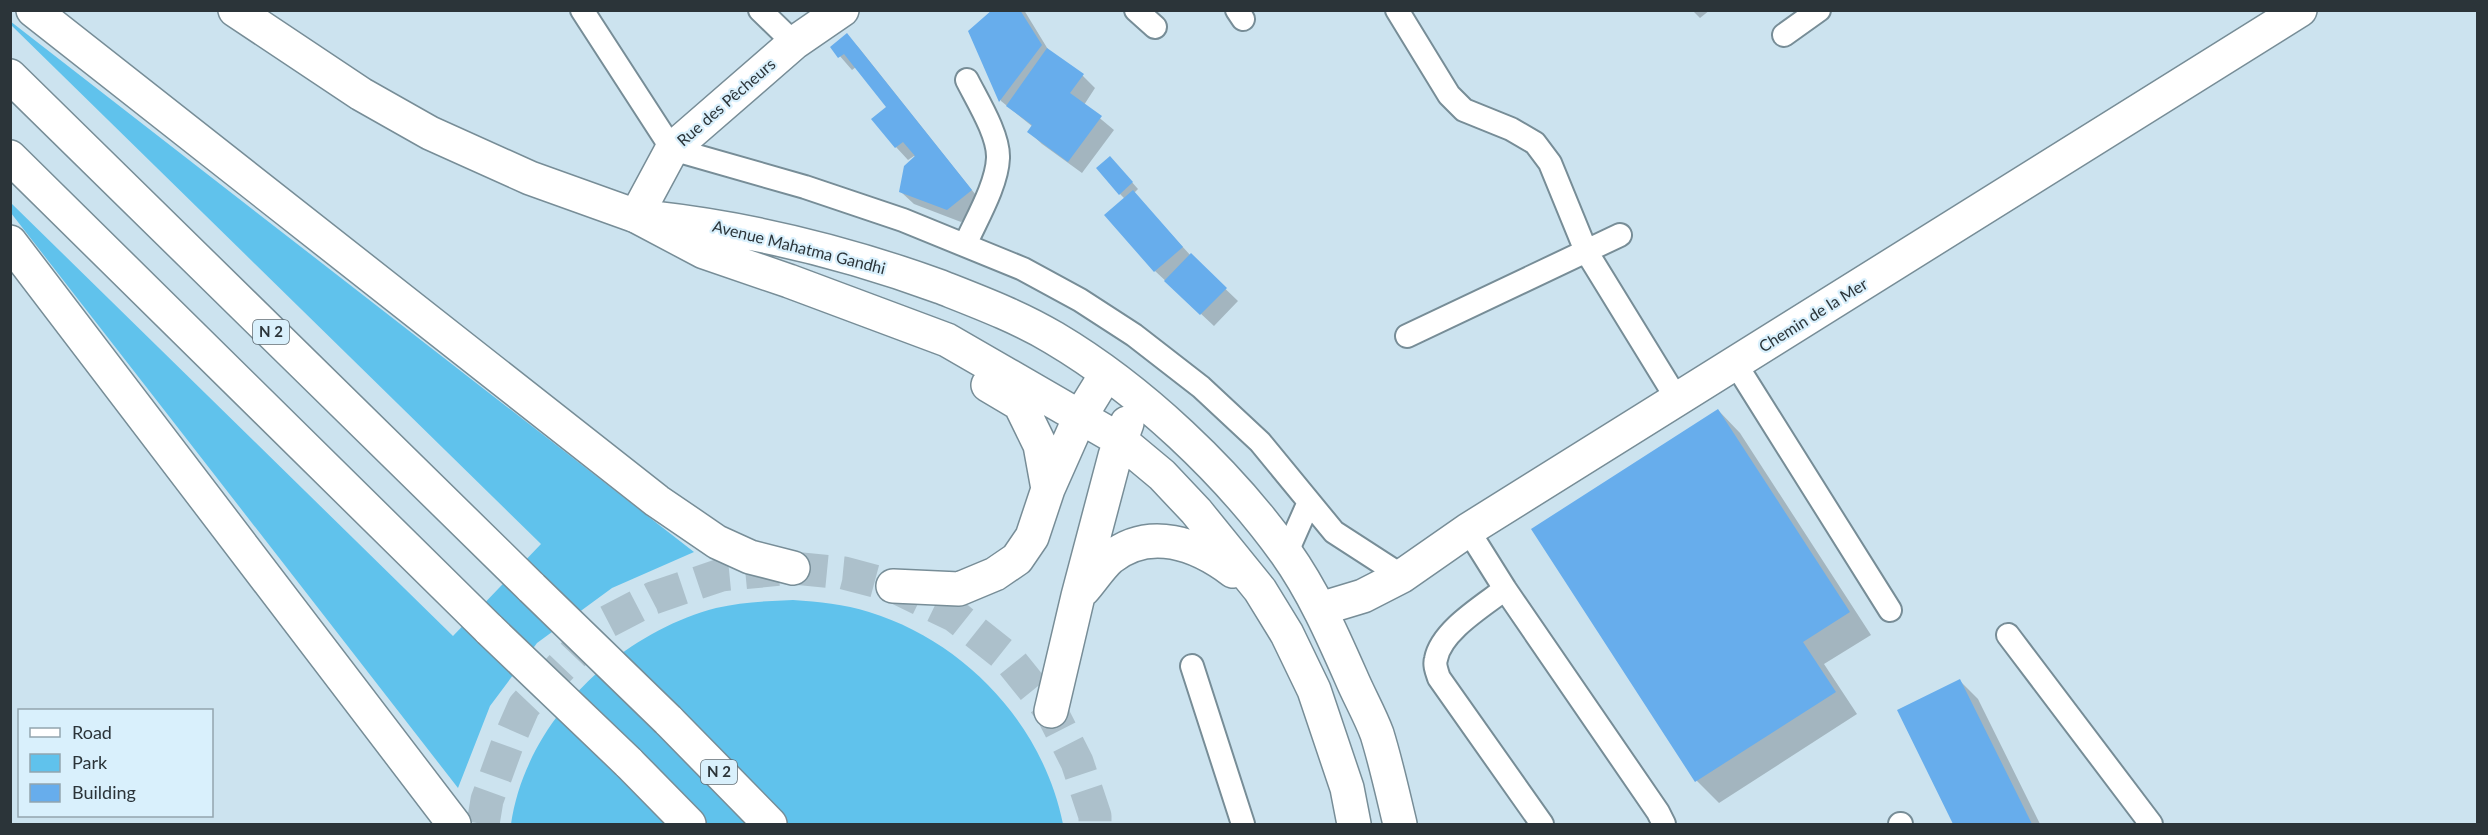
<svg xmlns="http://www.w3.org/2000/svg" width="2488" height="835" font-family="Lato,sans-serif">
  <rect width="100%" height="100%" fill="#cce3ef"/>
  <path fill="#60c2ec" d="M10,21L694,552L612,588L537,643L490,706L458,788L11,213V203L453,636L541,544L11,25Z
    M793,600C819,602 844,604 869,612C966,642 1043,725 1063,824H511C526,721 618,634 716,608C741,602 767,601 793,600Z"/>
  <path fill="#0003" d="M995,10H1024L1049,51L1083,76L1095,88L1084,105L1114,130L1082,173L1042,144L1029,132L1033,127L1001,101L969,32Z
    M1692,10H1710L1700,18Z
    M847,35L859,48L983,204L961,222L914,204L901,192L916,158L914,156L908,160L896,147L888,107L856,67L852,70L832,47Z
    M1116,164L1138,189L1134,193L1191,256L1238,301L1214,326L1155,271L1107,215L1125,199L1120,194Z
    M1718,410L1740,433L1871,635L1824,664L1857,714L1719,803L1697,781Z
    M1960,681L1978,699L2040,824H1955L1899,710Z"/>
  <path fill="#67adec" d="M992,10H1020L1042,45L999,102L968,31Z
    M847,33L972,190L947,210L899,192L904,166L915,156L903,142L895,148L871,119L886,107L844,54L838,58L830,47Z
    M1047,48L1084,74L1070,93L1102,116L1068,162L1027,132L1032,125L1006,106Z
    M1110,156L1133,182L1119,195L1096,168Z
    M1133,190L1183,247L1154,272L1104,215Z
    M1191,253L1227,288L1200,315L1164,281Z
    M1718,409L1850,612L1803,642L1836,692L1695,782L1531,529Z
    M1960,679L2032,824H1953L1897,710Z"/>
  <g fill="none" stroke-linecap="round" stroke-linejoin="round">
    <path stroke="#acc0cb" stroke-width="33" stroke-dasharray="33 16" stroke-linecap="butt" d="M483,824L487,800L507,745L524,706L601,625L653,598L721,575L793,568L844,573L893,586L955,616L1008,658L1051,711L1077,762L1095,816V824"/>
    <defs>
      <path id="lane" d="M582,10L672,149L805,187L903,220L1023,269L1080,300L1134,335L1201,387L1260,442L1334,532L1402,576
        M760,10L794,43
        M1136,10L1155,27
        M1237,10L1243,19
        M1397,10L1449,95L1464,110L1511,129L1535,143L1550,163L1586,251L1677,399
        M1784,35L1819,10
        M965,245C976,220 997,185 998,158C999,135 977,100 967,80
        M1407,336L1620,235
        M1735,363L1890,610
        M1468,530L1505,589L1658,812L1664,824
        M1286,554L1309,502
        M1505,589C1483,606 1441,631 1436,659C1434,665 1437,672 1439,678L1542,824
        M2008,635L2151,824
        M1192,666L1243,824
        M1900,824H1901"/>
      <path id="street" d="M636,216L672,149L794,43L842,10
        M1320,609L1363,596L1402,576L1468,530L2300,10"/>
      <path id="secondary" d="M235,10L361,94L430,133L530,178L636,216L704,252L789,281L947,340L1120,440L1162,475L1196,511L1260,590L1287,634L1314,690L1347,788L1354,824
        M653,218C751,229 848,253 941,287C979,302 1019,317 1054,338C1140,389 1228,472 1286,553C1313,591 1332,634 1351,677C1359,696 1370,715 1377,734C1386,763 1393,795 1400,824
        M988,385L1020,404L1040,445L1048,489
        M893,586L959,589L995,574L1017,559L1032,537L1048,489L1080,417L1107,373
        M1083,590C1092,580 1100,567 1110,558C1150,526 1197,544 1233,571
        M1051,711L1078,596L1115,456L1127,423"/>
      <path id="highway" d="M33,10L657,501L717,542L750,557L793,568
        M10,76L532,588
        M10,157L490,630
        M10,242L454,824
        M668,720L770,824
        M628,762L689,824"/>
    </defs>
    <use href="#lane" stroke="#778d97" stroke-width="26"/>
    <use href="#street" stroke="#778d97" stroke-width="36"/>
    <use href="#secondary" stroke="#778d97" stroke-width="36"/>
    <use href="#highway" stroke="#778d97" stroke-width="36"/>
    <use href="#lane" stroke="#fff" stroke-width="22"/>
    <use href="#street" stroke="#fff" stroke-width="33"/>
    <use href="#secondary" stroke="#fff" stroke-width="33"/>
    <use href="#highway" stroke="#fff" stroke-width="33"/>
    <defs>
      <path id="highway-bridge" d="M532,588L668,720
        M490,630L628,762"/>
    </defs>
    <use href="#highway-bridge" stroke="#778d97" stroke-width="36" stroke-linecap="butt"/>
    <use href="#highway-bridge" stroke="#fff" stroke-width="33"/>
  </g>
  <g text-anchor="middle" stroke-width="4.5" stroke-linejoin="round" paint-order="stroke">
    <g fill="#d9f0fc" stroke="#5f6c74" stroke-width="1.5">
      <rect x="253" y="320" width="36" height="24" rx="4.5"/>
      <rect x="701" y="760" width="36" height="24" rx="4.5"/>
    </g>
    <g font-size="15" font-weight="bold" fill="#2b3439">
      <text x="271" y="337">N 2</text>
      <text x="719" y="777">N 2</text>
    </g>
    <g font-size="16" fill="#2b3439" stroke="#d9f0fc">
      <text transform="translate(726 102) rotate(-41)" y="6">Rue des Pêcheurs</text>
      <text transform="translate(799 247) rotate(14)" y="6">Avenue Mahatma Gandhi</text>
      <text transform="translate(1813 315) rotate(-32)" y="6">Chemin de la Mer</text>
    </g>
  </g>
  <rect width="2488" height="835" fill="none" stroke="#2b3439" stroke-width="24"/>
  <rect x="18" y="709" width="195" height="108" fill="#d9f0fc" stroke="#93a5ae" stroke-width="1.5"/>
  <rect x="30" y="728" width="30" height="9" fill="#ffffff" stroke="#93a5ae" stroke-width="1.5"/>
  <text x="72" y="739" font-size="18" fill="#2b3439">Road</text>
  <rect x="30" y="754" width="30" height="18" fill="#60c2ec" stroke="#93a5ae" stroke-width="1.5"/>
  <text x="72" y="769" font-size="18" fill="#2b3439">Park</text>
  <rect x="30" y="784" width="30" height="18" fill="#67adec" stroke="#93a5ae" stroke-width="1.5"/>
  <text x="72" y="799" font-size="18" fill="#2b3439">Building</text>
</svg>
